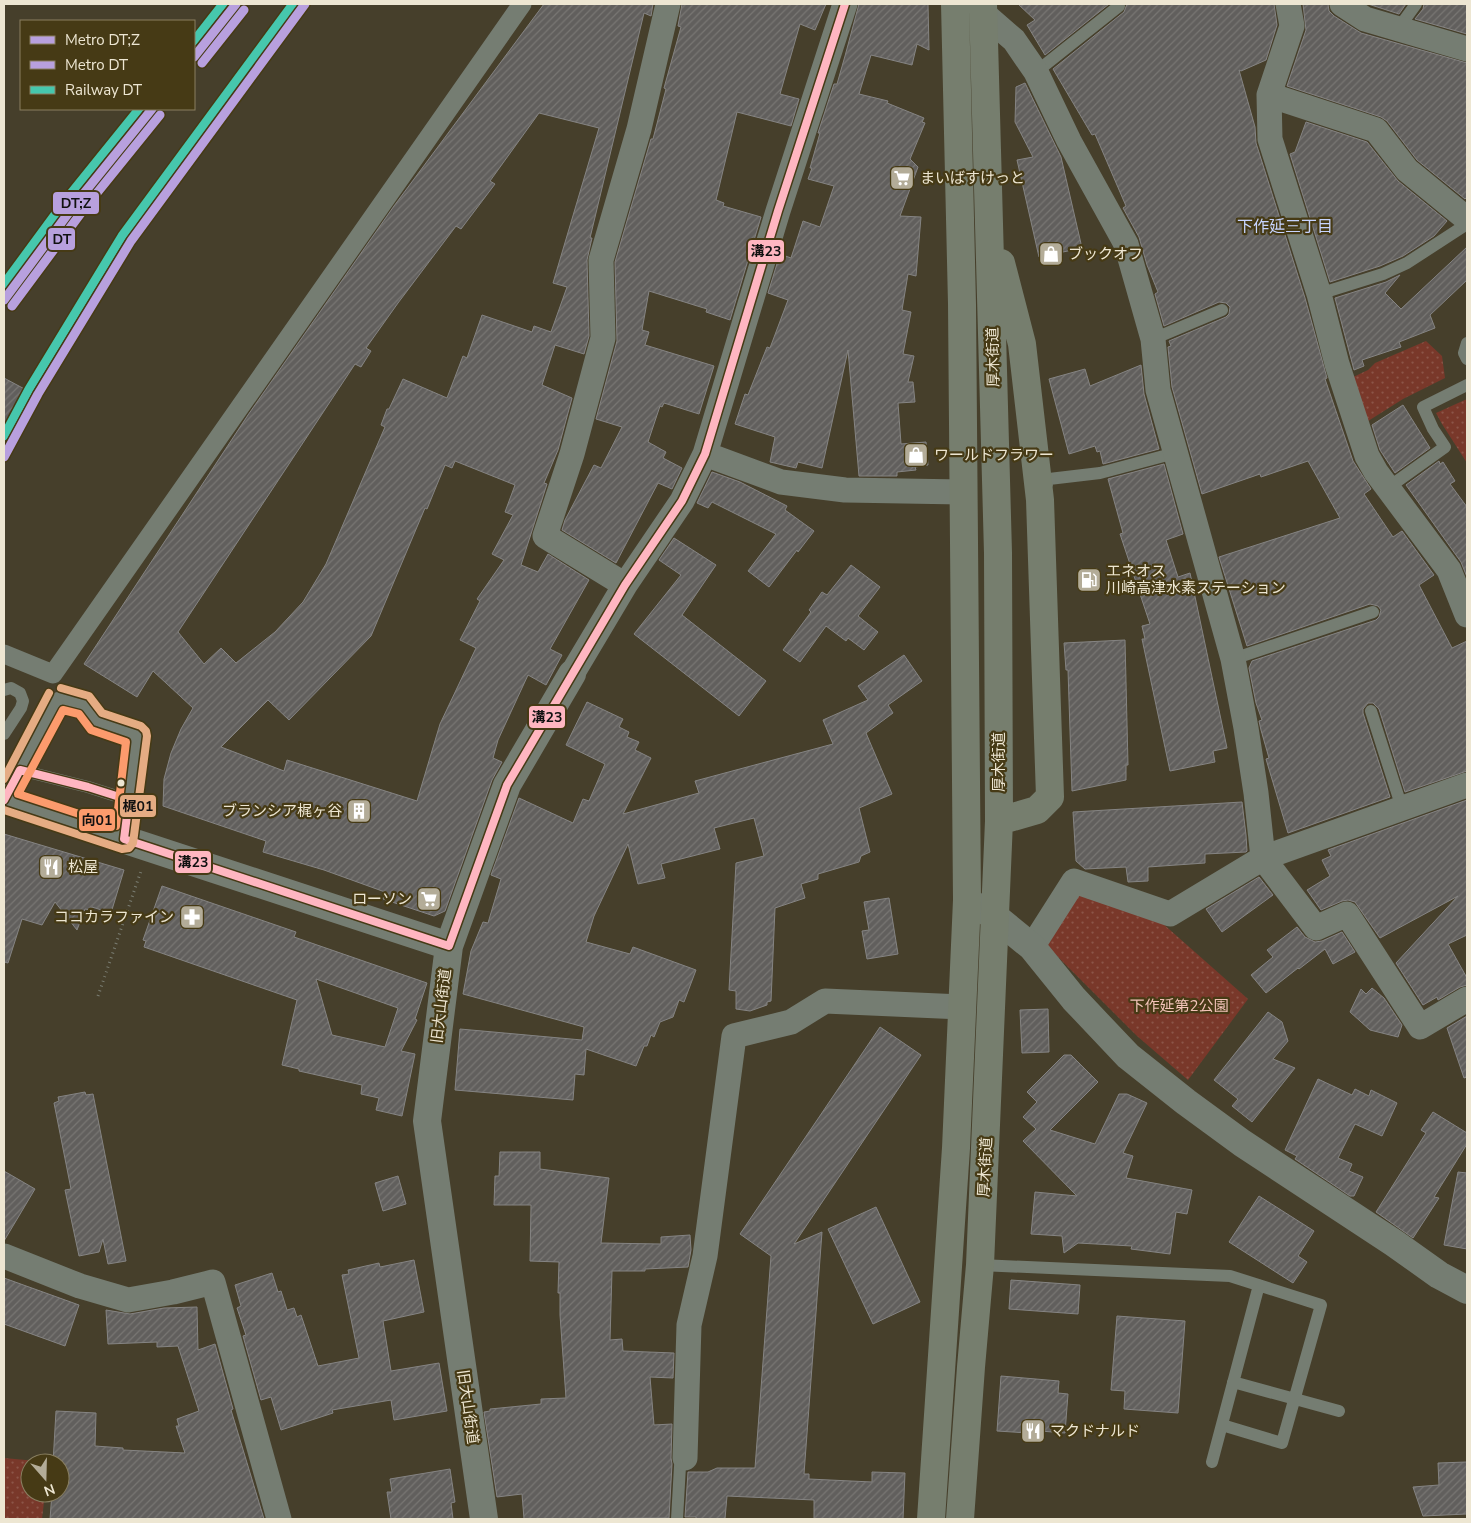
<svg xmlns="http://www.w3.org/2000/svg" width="1471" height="1523" font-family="'Nunito Sans','Noto Sans JP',sans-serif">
  <defs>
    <pattern id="park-dots" width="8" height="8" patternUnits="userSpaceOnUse" patternTransform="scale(1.25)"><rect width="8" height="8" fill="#79382a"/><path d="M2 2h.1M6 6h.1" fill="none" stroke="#8c5548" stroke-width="1.8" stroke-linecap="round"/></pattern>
    <pattern id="building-hatch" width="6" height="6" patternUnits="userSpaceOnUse" patternTransform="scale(1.25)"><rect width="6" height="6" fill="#615f5d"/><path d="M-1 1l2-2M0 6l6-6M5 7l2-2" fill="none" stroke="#787673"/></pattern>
  </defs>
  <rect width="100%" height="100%" fill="#463f2b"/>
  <path fill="url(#park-dots)" d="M1426,341L1442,356L1445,378L1403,399L1365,423L1349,379L1368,370L1375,363Z
    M1467,399V463L1442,424L1436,413Z
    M1087,893L1161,922L1248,999L1188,1080L1137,1036L1047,946L1076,897Z
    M4,1458L47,1462V1463H30V1493H45L42,1519H4Z"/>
  <path fill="url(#building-hatch)" stroke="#858483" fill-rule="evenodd" d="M544,4H653L651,16L644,13L590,238H592L587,260L589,336L584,354L555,345L542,385L572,398L558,450L544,483L547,484L521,565L538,572L548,554L589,580L550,649L562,655L546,685L528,675L498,740L493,758L502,762L492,780L445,911L434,916L383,899L385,892L324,870L263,852L266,841L163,806L164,779L171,753L181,729L193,708L153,671L137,697L84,664L248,415L394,206ZM539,113L599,128L553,283L567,287L551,332L534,326L532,332L482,315L467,358L463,356L447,398L403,379L389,409H387L381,425L385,427L326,564L303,602L275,632L236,663L221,648L204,664L178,632L355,364L361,367L371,351L366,348L398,303L456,226L461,229L495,184L490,181ZM455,461L515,485L505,512L513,515L492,554L504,560L477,599L480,601L460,640L476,648L440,724L417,801L287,760L284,771L221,747L268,700L289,720L371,636L425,508L427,509L445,465L452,468Z
    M682,4H826L815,30L800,24L780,94L799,99L791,126L737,112L716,200L724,203L723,206L761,217L730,320L706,312L707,309L649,291L642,330L649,332L645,345L714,366L699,414L664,403L662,407L660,406L648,442L666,452L663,458L682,468L672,489L658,483L616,563L562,530L565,520L594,465L601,468L622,427L596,419L617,341L615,262L651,139H653L666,89L664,88L681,27L678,26Z
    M859,4H928L929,50L917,44L912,65L871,55L859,94L888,101L887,103L924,118L922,122L925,123L910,159L918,167L900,216L921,217L916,276L908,274L902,310L911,312L903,354L914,356L908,382H913L915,402L898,403L901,444L926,442L928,465L915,467L916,470L897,472V476H859L848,350L822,468L798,462L796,468L770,462L775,437L735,424L745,394L748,395L767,347L770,348L788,300L768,293L780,254L791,258L803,221L820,227L834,186L808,179L812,168H810L820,133H818L834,84H837L845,56Z
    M1018,4H1109L1045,55L1027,25L1035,20Z
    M1127,4H1274L1277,25L1266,60L1241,71L1239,70L1255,127L1256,143L1305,298L1327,378L1325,379L1353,461L1371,489L1364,494L1393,537L1402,531L1434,575L1419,585L1452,648L1467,641V771L1405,792L1379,709L1373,703H1368L1363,709V713L1390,797L1288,833L1266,759L1269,758L1261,730L1259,721L1262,720L1256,703L1249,668L1252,661L1376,620L1379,617L1381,610L1378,606L1370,604L1247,646L1219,557L1340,518L1308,461L1261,477L1260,474L1202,494L1172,387L1168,347L1171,346L1169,341L1226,317L1229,314L1230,307L1226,303L1219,302L1164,326L1155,294L1158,292L1147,265L1139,237L1123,208L1126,206L1095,134L1092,135L1053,69L1124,12Z
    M1303,4H1328L1329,11L1334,16L1361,33L1467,63V197L1465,199L1417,160L1387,121L1381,117L1287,86L1306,30Z
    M1368,4H1406L1399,14Z
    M1424,4H1467V34L1415,19L1423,9Z
    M1025,83L1061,157L1082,248L1039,257L1017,160L1033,157L1015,122L1016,87Z
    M1306,122L1367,142L1398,181L1447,221L1434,236L1403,256L1380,266L1330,282L1290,154L1295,152Z
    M1467,247V280L1430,315L1435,328L1399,342L1401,347L1362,360L1364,366L1354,370L1335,298L1386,282L1400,275L1385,293L1401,309Z
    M1141,365L1144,394L1159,449L1103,464L1100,451L1097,452L1095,446L1069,454L1049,379L1085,369L1090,386Z
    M4,378L32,393L4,448Z
    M1403,405L1430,448L1395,473L1380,450L1372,425Z
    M1439,461L1440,464L1443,462L1455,481L1450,484L1467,507V577L1461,562L1406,485Z
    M1164,464L1183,534L1166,540L1178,577L1190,573L1227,748L1213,751L1215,762L1170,771L1142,639H1145L1142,626L1150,624L1120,534L1123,533L1108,479Z
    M712,472L740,482L787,506L785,510L814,531L798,552L797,550L769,587L748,571L776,534L712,502L708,508L697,503Z
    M674,538L716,565L682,615L766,681L739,716L634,634L681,575L659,560Z
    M851,565L880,587L858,616L878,632L864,650L848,638L846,641L826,626L800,662L783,650L811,612L809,610L822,592L827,595Z
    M1125,640L1128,765H1126V780L1072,791L1068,670H1066L1064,643Z
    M904,655L922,681L888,705L893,713L866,733L892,794L859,808L870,852L861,856L859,862L818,874V879L801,884L805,898L775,908L771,1001L767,1002V1005L750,1011L736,1009V991L729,990L736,863L764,856L754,818L714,828L720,849L661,864L665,878L638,884L628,844L594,916L586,942L630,954L633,947L696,970L684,1002L679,1000L673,1017L660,1022L654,1037L651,1035L647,1046H644L636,1066L586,1049L584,1075L575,1074L573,1100L455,1090L460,1029L582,1040L584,1027L463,994L471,951L483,922L488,923L501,879L491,875L519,798L573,823L583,799L589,801L605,764L566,745L587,702L623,719L619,727L629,732L627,737L639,742L635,750L651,758L623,814L699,793L695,781L833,744L823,720L868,700L858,686Z
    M1467,800V935L1448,944L1467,978V985L1460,987L1438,1000L1437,997L1423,1005L1396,963L1458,896L1380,938L1355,902L1348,900L1342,901L1321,910L1307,890L1330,876L1322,860L1331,856L1328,850Z
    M1242,802L1246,835L1247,851L1246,852L1205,854V863L1148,867V881L1128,882L1126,867L1085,869L1076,861L1073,812Z
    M4,834L124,870L111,913L92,907L91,910L85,909L77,930L55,902L42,925L22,919L8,963L4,962Z
    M1259,877L1273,895L1222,932L1206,909Z
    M162,886L296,932L294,937L427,983L415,1019L417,1020L401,1051L415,1054L402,1116L376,1110L379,1098L361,1094L362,1085L299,1071V1069L282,1065L297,1000L144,947L146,941L143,940ZM316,979L398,1008L385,1047L332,1035Z
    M889,898L898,954L867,959L862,931L869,930L864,902Z
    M1297,927L1305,937L1315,942L1322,941L1342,932L1355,952L1333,964L1325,949L1299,969L1298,968L1266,993L1251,975L1273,957L1267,950Z
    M1372,988L1384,998L1402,1025L1398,1037L1370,1030L1350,1012L1361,989L1366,994Z
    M1048,1009L1049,1052L1022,1053L1020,1010Z
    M1268,1012L1282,1022L1288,1041L1273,1059L1295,1068L1252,1122L1232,1106L1238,1099L1214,1080Z
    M1467,1016V1077L1464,1078L1447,1028Z
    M880,1027L921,1055L794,1244L822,1232L804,1474H809V1479L872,1482V1472L905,1473L903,1519H814V1500L727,1496L725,1519H696V1517H685L688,1472H708L717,1468H755L771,1256L740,1234Z
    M1064,1055H1071L1098,1082L1050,1130L1095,1144L1119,1094H1127L1147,1103L1123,1153L1133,1156L1126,1178L1192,1190L1187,1214L1176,1212L1170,1254L1131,1249L1132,1246L1078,1243L1064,1253L1062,1236L1031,1234L1035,1192L1077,1196L1023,1141L1036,1129L1023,1117L1037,1102L1027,1092Z
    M1318,1079L1352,1095L1355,1089L1369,1096L1371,1090L1397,1103L1382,1136L1355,1124L1338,1158L1352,1164L1349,1171L1363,1177L1354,1196H1350L1295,1159L1297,1156L1285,1150Z
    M85,1092L86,1095L93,1094L126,1261L108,1264L103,1239L99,1252L79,1256L65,1190L71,1189L54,1103L59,1101L58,1097Z
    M1433,1112L1467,1133V1144L1434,1197L1439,1198L1413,1238L1376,1212L1426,1133L1421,1130Z
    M500,1152H540V1169L609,1178L601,1243L661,1244V1237L690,1235L691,1250L688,1267L645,1269V1271H612L610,1340L622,1339L623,1351L674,1353L673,1378L650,1377L654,1425L672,1424L671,1458L672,1464L669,1518L524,1519L522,1494L497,1497L484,1412L490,1411V1409L541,1404V1399L566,1398L560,1315V1293H558L559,1262L530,1261L531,1205H494L495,1176H499Z
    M4,1171L35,1189L4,1241Z
    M1458,1172L1467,1173V1249L1444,1245Z
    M398,1176L406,1204L383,1211L375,1183Z
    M1259,1196L1314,1231L1298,1256L1307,1262L1293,1283L1229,1242Z
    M876,1207L920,1302L873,1324L828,1229Z
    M414,1260L424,1312L383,1321L391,1371L439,1363L447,1411L394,1420L391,1400L332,1410L333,1413L281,1430L271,1397L261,1400L243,1336L246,1335L237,1308L241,1306L235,1285L272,1273L278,1292L281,1291L287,1310L294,1308L297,1317L301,1315L318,1366L359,1358L342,1275L349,1274L348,1270L379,1263L380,1267Z
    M4,1278L79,1305L65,1346L4,1324Z
    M1011,1280L1080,1285L1078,1314L1009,1309Z
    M197,1307L198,1350L215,1344L233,1409L231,1410L264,1519H50L52,1493H60V1463H53L56,1411L96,1413L95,1446L123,1448V1450L185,1453L176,1426H179L177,1419L199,1411L178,1346L157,1347V1342L108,1344L106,1310L130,1314L164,1308Z
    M1117,1316L1185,1321L1178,1413L1124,1409L1125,1391L1111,1390Z
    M1001,1376L1059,1381L1058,1393L1068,1394L1065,1433L1028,1430V1433L997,1431Z
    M1467,1462V1514L1423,1516L1413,1487L1439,1485L1438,1463Z
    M450,1469L455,1502L451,1503L453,1519H391L387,1492H392L390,1479Z"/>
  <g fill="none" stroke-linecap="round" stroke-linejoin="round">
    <path stroke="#7a7d72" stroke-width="3" stroke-dasharray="1 4" stroke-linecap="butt" d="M98,996L141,871"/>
    <path stroke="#757d72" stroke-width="12" d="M1398,29L1416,4
      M1036,72L1119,6
      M1319,294L1383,274L1407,263L1467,224
      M1153,339L1222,310
      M1467,343L1464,353L1467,359
      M1389,487L1445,447L1433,429L1423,407L1467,385
      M1044,491L1049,479L1100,473L1175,453
      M1233,659L1373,612
      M4,690L11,688L20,693L23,701L21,708L4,734
      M1371,711L1402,808
      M20,770L88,787L129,800
      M4,800L58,698L85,705L96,721L137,735L124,839
      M980,1265L1230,1276L1321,1305L1282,1443L1222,1425
      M1233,1382L1339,1411
      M1212,1462L1259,1285
      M677,1519L680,1466L685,1458"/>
    <path stroke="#757d72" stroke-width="19" d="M4,654L53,674L522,4"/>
    <path stroke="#757d72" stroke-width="25" d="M1288,4L1292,26L1269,95L1270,139L1319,294L1337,364L1367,456L1376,472L1449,570L1467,615
      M1342,4L1365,19L1467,49
      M984,14L1014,40L1036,72L1069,141L1126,244L1153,339L1158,390L1233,659L1246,728L1256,793L1263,858L1316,928L1347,914L1420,1027L1467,999
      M1269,95L1376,130L1407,170L1467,219
      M705,454L781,482L845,490L962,492
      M625,585L545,536L572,454L603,338L601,260L639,129L668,4
      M572,674L625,585L682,501L705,454L778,211L845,4
      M1032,947L1074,881L1170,914L1263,858L1467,785
      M4,1256L80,1286L128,1300L173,1292L213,1282L279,1519
      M685,1458L689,1325L705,1256L734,1036L791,1022L825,1001L962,1007"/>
    <path stroke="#757d72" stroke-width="28" d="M4,800L449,946
      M979,907L994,916L1032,947L1074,999L1128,1056L1186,1102L1242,1143L1394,1243L1439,1275L1467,1290
      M484,1519L427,1121L449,946L507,785L572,674"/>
    <path stroke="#767e6e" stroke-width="28" d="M999,821L1037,810L1050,797L1040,500L1022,344L1001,263
      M931,1519L956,1148L967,900L962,304L955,4
      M960,1519L971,1367L980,1265L999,821L998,553L983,4"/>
    <defs>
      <path id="bus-1" d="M4,800L20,770L88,787L129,800L124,839L449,946L507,785L625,585L682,501L705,454L778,211L845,4"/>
      <path id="bus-2" d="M63,710L79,714L91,730L126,742L116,826L18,794Z"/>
      <path id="bus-3" d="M4,779L49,693
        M4,810L122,849L129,848L133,843L147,736L146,731L141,726L102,713L89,696L61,688"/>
    </defs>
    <use href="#bus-1" stroke="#463a15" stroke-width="11"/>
    <use href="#bus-2" stroke="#463a15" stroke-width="11"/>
    <use href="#bus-3" stroke="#463a15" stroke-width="11"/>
    <use href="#bus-1" stroke="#ffb6c1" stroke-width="8"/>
    <use href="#bus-2" stroke="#fc9b6d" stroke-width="8"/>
    <use href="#bus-3" stroke="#e5ac83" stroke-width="8"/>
    <defs>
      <path id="rail-1" d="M194,41L223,4
        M4,284L68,197L139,109
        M4,436L29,389L122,236L293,4"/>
    </defs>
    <use href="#rail-1" stroke="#463a15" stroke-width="12"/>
    <use href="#rail-1" stroke="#46c7ad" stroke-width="9"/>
    <defs>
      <path id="metro-1" d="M194,57L236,4
        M4,300L76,203L152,109
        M4,457L38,394L131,241L305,4"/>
      <path id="metro-2" d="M202,63L244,10
        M12,306L84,209L160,115"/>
    </defs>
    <use href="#metro-1" stroke="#463a15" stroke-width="12"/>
    <use href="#metro-2" stroke="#463a15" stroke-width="12"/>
    <use href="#metro-1" stroke="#b8a0de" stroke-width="9"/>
    <use href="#metro-2" stroke="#b8a0de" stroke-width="9"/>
  </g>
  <defs>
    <symbol id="supermarket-square" viewBox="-11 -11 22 22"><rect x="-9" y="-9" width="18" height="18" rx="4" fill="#b3ac98" stroke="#463a15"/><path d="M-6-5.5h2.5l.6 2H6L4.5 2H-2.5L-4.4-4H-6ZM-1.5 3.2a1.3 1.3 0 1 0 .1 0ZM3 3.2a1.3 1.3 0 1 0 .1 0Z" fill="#fff"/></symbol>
    <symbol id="shop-square" viewBox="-11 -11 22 22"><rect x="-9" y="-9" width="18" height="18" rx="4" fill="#b3ac98" stroke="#463a15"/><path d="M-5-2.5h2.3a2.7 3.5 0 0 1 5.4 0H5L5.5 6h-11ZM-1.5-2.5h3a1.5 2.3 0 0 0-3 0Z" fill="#fff"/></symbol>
    <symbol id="fuel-square" viewBox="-11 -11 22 22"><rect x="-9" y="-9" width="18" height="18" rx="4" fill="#b3ac98" stroke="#463a15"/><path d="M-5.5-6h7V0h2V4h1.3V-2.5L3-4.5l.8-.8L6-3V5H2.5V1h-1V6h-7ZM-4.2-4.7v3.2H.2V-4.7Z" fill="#fff"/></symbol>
    <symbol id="building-square" viewBox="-11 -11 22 22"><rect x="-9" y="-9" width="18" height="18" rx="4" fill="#b3ac98" stroke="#463a15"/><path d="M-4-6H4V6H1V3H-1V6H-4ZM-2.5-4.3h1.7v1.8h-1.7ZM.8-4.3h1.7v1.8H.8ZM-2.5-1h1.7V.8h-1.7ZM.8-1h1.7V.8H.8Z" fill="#fff"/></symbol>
    <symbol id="restaurant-square" viewBox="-11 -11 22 22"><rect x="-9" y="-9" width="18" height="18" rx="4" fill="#b3ac98" stroke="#463a15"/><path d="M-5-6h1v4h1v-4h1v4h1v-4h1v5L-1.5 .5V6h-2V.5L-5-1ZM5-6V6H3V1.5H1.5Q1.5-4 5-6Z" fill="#fff"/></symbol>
    <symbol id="pharmacy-square" viewBox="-11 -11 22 22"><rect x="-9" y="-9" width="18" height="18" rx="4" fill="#b3ac98" stroke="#463a15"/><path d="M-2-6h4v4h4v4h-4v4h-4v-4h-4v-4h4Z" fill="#fff"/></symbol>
  </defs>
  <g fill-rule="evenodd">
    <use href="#supermarket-square" x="888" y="164" width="28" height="28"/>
    <use href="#shop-square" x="1037" y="240" width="28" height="28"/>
    <use href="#shop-square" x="902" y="441" width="28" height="28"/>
    <use href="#fuel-square" x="1075" y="566" width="28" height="28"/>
    <use href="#building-square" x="345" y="797" width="28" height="28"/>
    <use href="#restaurant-square" x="37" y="853" width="28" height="28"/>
    <use href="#supermarket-square" x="415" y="885" width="28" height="28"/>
    <use href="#pharmacy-square" x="178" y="903" width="28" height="28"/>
    <use href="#restaurant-square" x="1019" y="1417" width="28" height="28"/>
  </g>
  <circle fill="#ede6d2" stroke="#463a15" stroke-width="2" cx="121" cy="783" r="4.5"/>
  <g text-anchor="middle" stroke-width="4.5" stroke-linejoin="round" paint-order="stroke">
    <g font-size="15" fill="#ede6d2" stroke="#463a15" text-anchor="start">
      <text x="920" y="183">まいばすけっと</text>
      <text x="1068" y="259">ブックオフ</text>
      <text x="934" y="460">ワールドフラワー</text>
      <text x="1106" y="576">エネオス<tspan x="1106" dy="17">川崎高津水素ステーション</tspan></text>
      <text x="342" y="816" text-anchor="end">ブランシア梶ヶ谷</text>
      <text x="68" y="872">松屋</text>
      <text x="412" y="904" text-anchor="end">ローソン</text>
      <text x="174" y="922" text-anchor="end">ココカラファイン</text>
      <text x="1050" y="1436">マクドナルド</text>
    </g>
    <g font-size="15" fill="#ede6d2" stroke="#463a15">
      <text transform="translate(993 357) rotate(-91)" y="5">厚木街道</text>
      <text transform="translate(999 762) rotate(-90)" y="5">厚木街道</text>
      <text transform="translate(441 1006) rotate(-83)" y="5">旧大山街道</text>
      <text transform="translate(985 1167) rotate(-87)" y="5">厚木街道</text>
      <text transform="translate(468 1407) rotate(82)" y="5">旧大山街道</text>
    </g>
    <g font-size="15" fill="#f3c3b9" stroke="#463a15">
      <text x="1179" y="1011">下作延第2公園</text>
    </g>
    <g font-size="16" fill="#c7d4fe" stroke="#463a15">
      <text x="1285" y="232">下作延三丁目</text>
    </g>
  </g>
  <g stroke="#463a15" stroke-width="2">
    <rect x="52" y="191" width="48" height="24" rx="5" fill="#b8a0de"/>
    <rect x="47" y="227" width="29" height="24" rx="5" fill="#b8a0de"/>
    <rect x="747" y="239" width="38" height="24" rx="5" fill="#ffb6c1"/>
    <rect x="528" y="705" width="38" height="24" rx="5" fill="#ffb6c1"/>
    <rect x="119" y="794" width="38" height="24" rx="5" fill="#e5ac83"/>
    <rect x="78" y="808" width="38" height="24" rx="5" fill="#fc9b6d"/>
    <rect x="174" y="850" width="38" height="24" rx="5" fill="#ffb6c1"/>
  </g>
  <g font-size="14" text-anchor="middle" font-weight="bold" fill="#111">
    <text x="76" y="208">DT;Z</text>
    <text x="62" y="244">DT</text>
    <text x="766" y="256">溝23</text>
    <text x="547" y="722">溝23</text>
    <text x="138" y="811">梶01</text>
    <text x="97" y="825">向01</text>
    <text x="193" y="867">溝23</text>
  </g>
  <rect width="1471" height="1523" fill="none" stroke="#ede6d2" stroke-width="10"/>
  <rect x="20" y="20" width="175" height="90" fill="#463a15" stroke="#897f61"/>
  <rect x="30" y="36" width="25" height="8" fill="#b8a0de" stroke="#897f61"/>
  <text x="65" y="45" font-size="15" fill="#ede6d2">Metro DT;Z</text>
  <rect x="30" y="61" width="25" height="8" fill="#b8a0de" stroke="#897f61"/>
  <text x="65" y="70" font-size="15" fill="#ede6d2">Metro DT</text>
  <rect x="30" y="86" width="25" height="8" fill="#46c7ad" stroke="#897f61"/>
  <text x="65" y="95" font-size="15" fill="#ede6d2">Railway DT</text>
  <g transform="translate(45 1478) rotate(160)"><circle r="24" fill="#463a15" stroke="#897f61"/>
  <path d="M0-4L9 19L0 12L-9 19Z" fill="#b3ac98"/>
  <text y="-8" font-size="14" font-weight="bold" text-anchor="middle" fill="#ede6d2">N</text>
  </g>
</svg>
